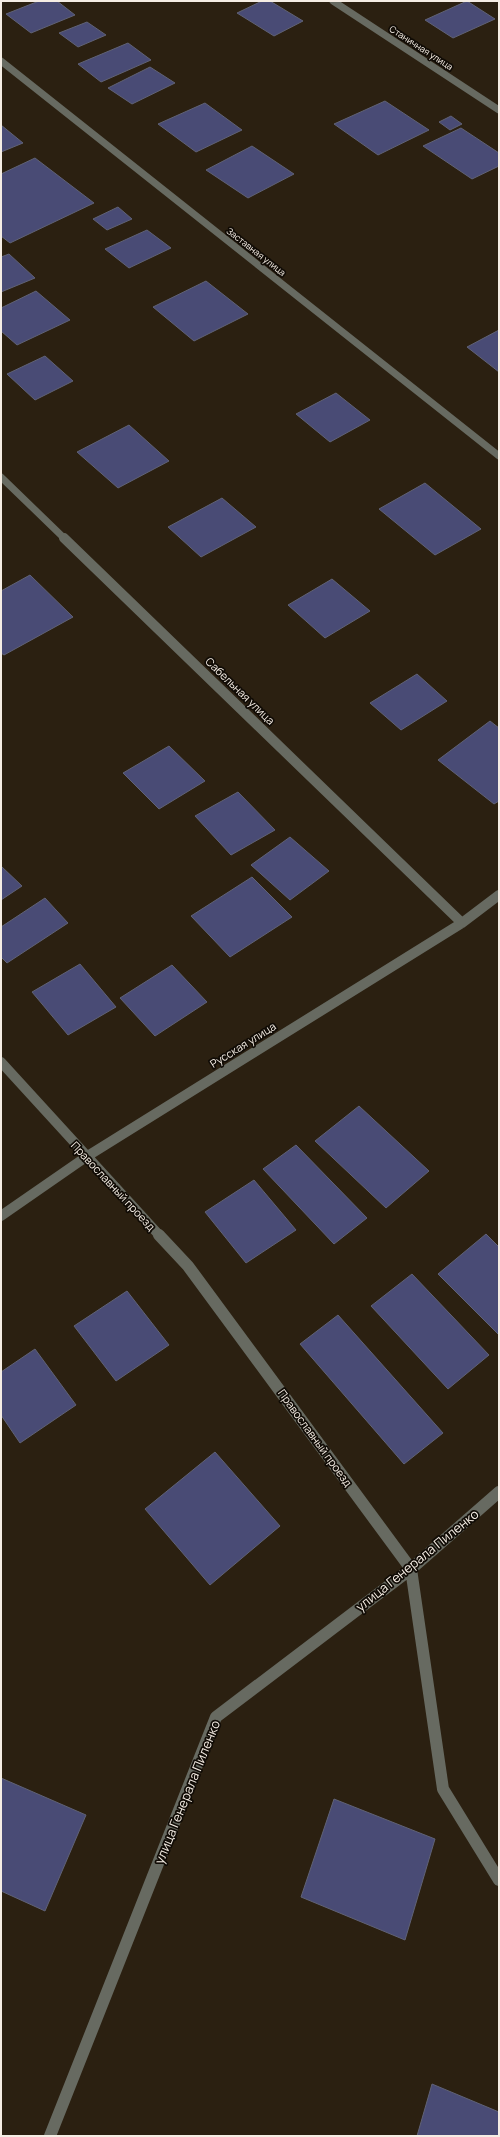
<svg xmlns="http://www.w3.org/2000/svg" width="500" height="2137" font-family="Manrope,sans-serif">
  <rect width="100%" height="100%" fill="#2b2011"/>
  <path fill="#494b75" stroke="#606275" d="M39,1H57L75,15L31,33L6,14Z
    M262,1H270L303,21L274,36L237,13Z
    M467,1L495,19L453,38L425,20Z
    M87,22L106,35L78,47L59,33Z
    M128,43L151,60L101,82L78,64Z
    M150,67L175,83L132,104L108,88Z
    M385,101L429,130L378,155L334,124Z
    M205,103L242,130L196,152L158,124Z
    M451,116L462,124L450,130L439,122Z
    M1,125L23,143L1,152Z
    M461,128L499,153V166L472,179L423,146Z
    M252,146L294,174L248,198L206,170Z
    M35,158L94,203L10,243L1,236V174Z
    M118,207L132,219L107,230L93,219Z
    M147,230L171,248L129,268L105,249Z
    M9,254L35,278L1,292V257Z
    M206,281L248,314L194,341L153,307Z
    M36,291L70,320L17,345L1,331V308Z
    M499,330V372L467,347Z
    M45,356L73,381L35,400L7,374Z
    M336,393L370,420L330,442L296,414Z
    M129,425L169,461L118,488L77,452Z
    M425,483L481,529L435,555L379,509Z
    M222,498L256,527L201,557L168,527Z
    M30,575L73,617L4,655L1,653V591Z
    M332,579L370,611L325,638L288,605Z
    M417,674L447,701L401,730L370,703Z
    M490,721L499,728V801L494,804L438,760Z
    M169,746L205,781L159,809L123,773Z
    M238,792L275,830L231,855L195,816Z
    M290,837L329,871L290,900L251,865Z
    M1,866L22,886L1,900Z
    M252,877L292,917L230,957L191,916Z
    M45,898L68,923L7,963L1,957V927Z
    M80,964L116,1007L68,1035L32,992Z
    M172,965L207,1002L155,1036L120,998Z
    M359,1106L429,1171L386,1208L315,1141Z
    M296,1145L367,1218L334,1244L263,1169Z
    M254,1180L296,1230L246,1263L205,1212Z
    M486,1234L499,1247V1335L438,1274Z
    M412,1274L489,1355L448,1389L371,1306Z
    M127,1291L169,1345L116,1381L74,1326Z
    M338,1315L443,1433L404,1464L300,1344Z
    M35,1349L76,1405L20,1443L1,1415V1372Z
    M215,1452L280,1526L210,1585L145,1509Z
    M1,1778L86,1815L45,1911L1,1891Z
    M334,1799L435,1839L405,1940L301,1897Z
    M432,2084L499,2112V2136H417Z"/>
  <g fill="none" stroke-linecap="round" stroke-linejoin="round">
    <path stroke="#676a61" stroke-width="7" d="M333,1L499,110
      M1,61L499,456
      M1,477L65,539"/>
    <path stroke="#676a61" stroke-width="10" d="M64,538L462,923
      M1,1062L160,1236
      M1,1216L86,1157L462,923L499,895"/>
    <path stroke="#676a61" stroke-width="12" d="M159,1235L188,1266L411,1569L443,1789L499,1880
      M50,2136L216,1717L411,1569L499,1492"/>
  </g>
  <g text-anchor="middle" stroke-width="3.5" stroke-linejoin="round" paint-order="stroke">
    <g font-size="9" fill="#f5ede4" stroke="#100b05">
      <text transform="translate(421 48) rotate(33)" y="3">Станичная улица</text>
      <text transform="translate(256 252) rotate(38)" y="3">Заставная улица</text>
    </g>
    <g font-size="11" fill="#f5ede4" stroke="#100b05">
      <text transform="translate(240 691) rotate(44)" y="4">Сабельная улица</text>
      <text transform="translate(243 1045) rotate(-32)" y="4">Русская улица</text>
      <text transform="translate(113 1186) rotate(47)" y="4">Православный проезд</text>
      <text transform="translate(315 1438) rotate(54)" y="4">Православный проезд</text>
    </g>
    <g font-size="13" fill="#f5ede4" stroke="#100b05">
      <text transform="translate(417 1560) rotate(-39)" y="5">улица Генерала Пиленко</text>
      <text transform="translate(187 1792) rotate(-68)" y="5">улица Генерала Пиленко</text>
    </g>
  </g>
  <rect width="500" height="2137" fill="none" stroke="#f5ede4" stroke-width="4"/>
</svg>
